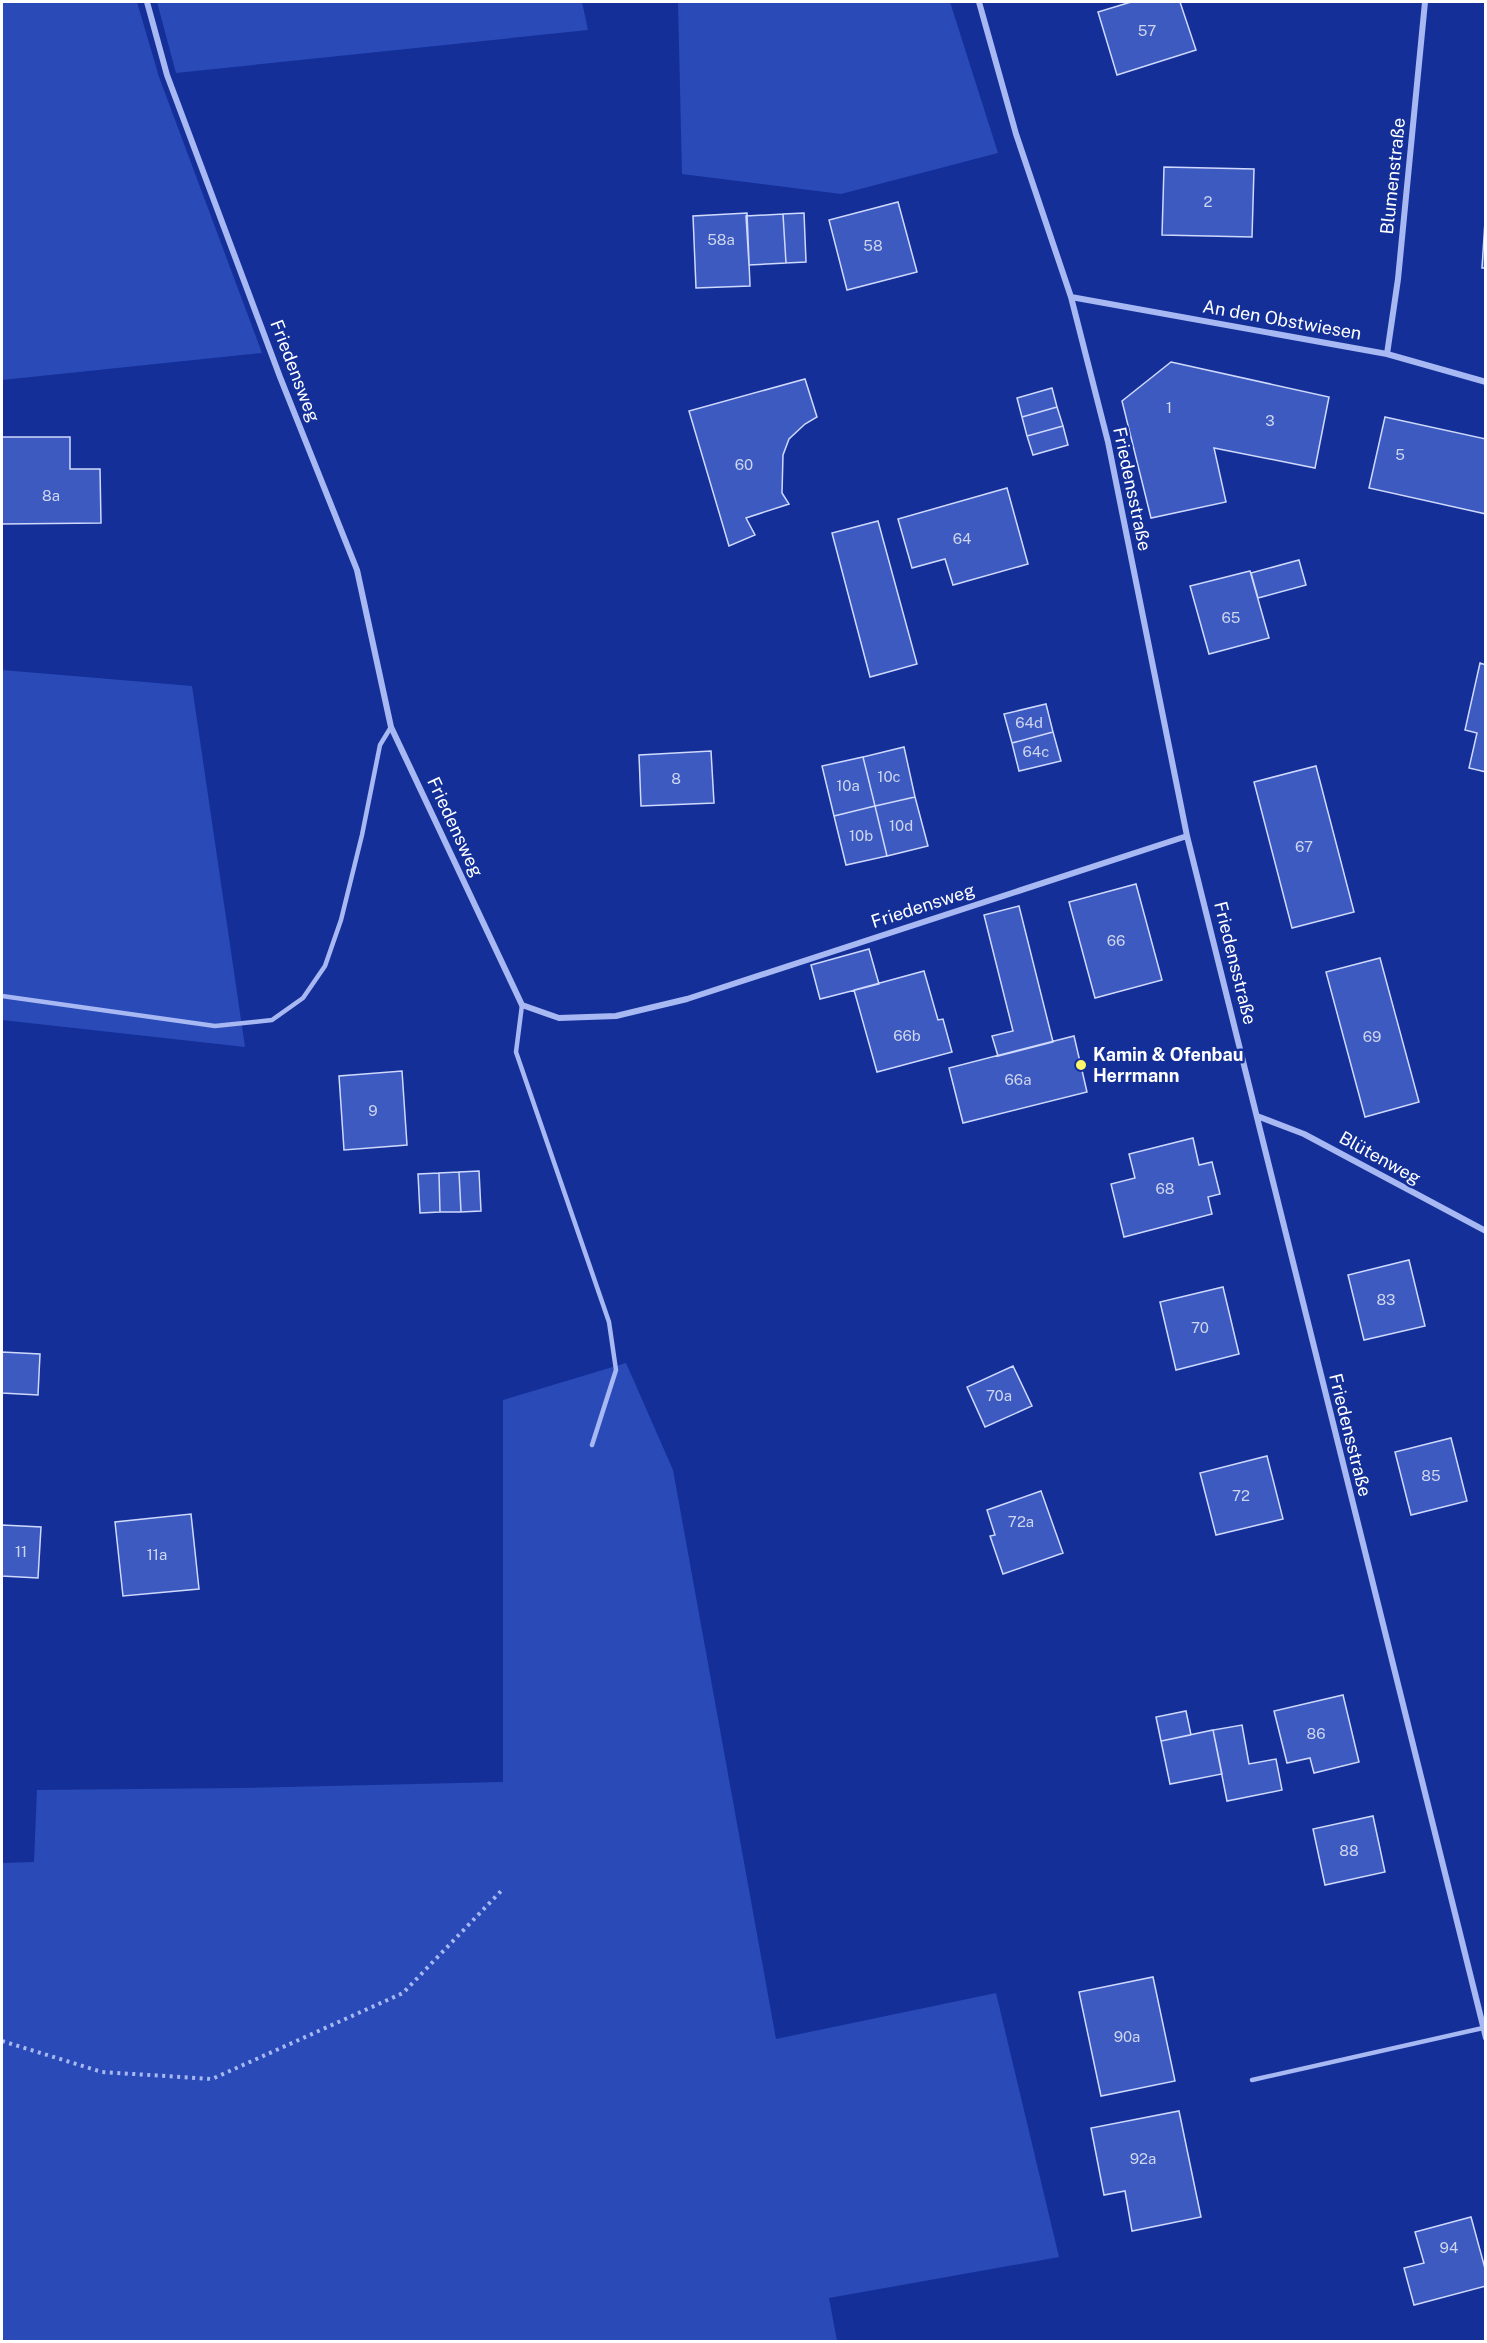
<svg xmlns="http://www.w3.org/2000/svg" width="1487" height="2343" font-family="'Public Sans',sans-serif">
  <rect width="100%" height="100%" fill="#143098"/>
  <path fill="#2a4ab8" d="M2,2H137L159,77L262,353L2,380Z
    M157,2H582L588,30L176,73Z
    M678,2H950L998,153L841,194L682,174Z
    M2,670L192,686L245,1047L2,1020Z
    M626,1363L673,1470L776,2039L996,1993L1059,2257L829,2298L837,2341H2V1863L34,1862L37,1790L240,1788L503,1782V1400Z"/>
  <path fill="#3d5ac0" stroke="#cfd9fd" stroke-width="1.5" d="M1131,2H1180L1196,50L1117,75L1098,12Z
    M1164,167L1254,169L1252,237L1162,235Z
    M898,202L917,272L847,290L829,220Z
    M1486,206V268H1482Z
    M747,213L750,286L696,288L693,216Z
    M804,213L806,262L786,263L783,214Z
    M783,214L786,263L749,265L746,216Z
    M1171,362L1329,397L1315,468L1214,448L1226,502L1151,518L1122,401Z
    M805,379L817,417L805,424L789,439L783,455L782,493L789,504L746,518L755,535L729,546L689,411Z
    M1052,388L1057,407L1022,417L1017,398Z
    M1057,407L1063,426L1027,436L1022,417Z
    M1385,417L1486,439V514L1369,488Z
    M1063,426L1068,445L1033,455L1027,436Z
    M2,437H70V469H100L101,523L2,524Z
    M1007,488L1028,564L953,585L945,559L912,568L898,519Z
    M878,521L917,664L870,677L832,533Z
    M1299,560L1306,585L1258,598L1251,573Z
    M1250,571L1269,638L1209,654L1190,586Z
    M1480,663L1486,665V772L1469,768L1477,733L1465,730Z
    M1046,704L1053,732L1012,743L1004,714Z
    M1053,732L1061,761L1019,771L1012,743Z
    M904,747L915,797L875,806L863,757Z
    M711,751L714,803L641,806L639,755Z
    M863,757L875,806L834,816L822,766Z
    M1316,766L1354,912L1292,928L1254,782Z
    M915,797L928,846L887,856L875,806Z
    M875,806L887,856L846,865L834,816Z
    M1136,884L1162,980L1095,998L1069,902Z
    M1019,906L1053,1042L998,1056L992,1036L1013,1031L984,915Z
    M869,949L879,984L820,999L811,965Z
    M1380,958L1419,1102L1365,1117L1326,972Z
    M924,971L938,1020L943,1019L952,1052L877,1072L854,990Z
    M1074,1036L1087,1092L963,1123L949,1068Z
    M402,1071L407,1145L344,1150L339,1076Z
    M1193,1138L1199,1165L1212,1162L1220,1194L1208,1197L1212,1214L1124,1237L1111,1184L1135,1178L1129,1154Z
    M479,1171L481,1211L461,1212L459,1172Z
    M459,1172L461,1212H440L439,1173Z
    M439,1173L440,1212L420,1213L418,1174Z
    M1409,1260L1425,1326L1364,1340L1348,1275Z
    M1223,1287L1239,1354L1176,1370L1160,1302Z
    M2,1352L40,1354L38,1395L2,1393Z
    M1013,1366L1032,1406L985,1427L967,1387Z
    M1451,1438L1467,1501L1411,1515L1395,1452Z
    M1267,1456L1283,1519L1216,1535L1200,1473Z
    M1041,1491L1063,1553L1003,1574L990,1536L995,1535L987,1510Z
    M191,1514L199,1589L123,1596L115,1522Z
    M2,1525L41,1527L38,1578L2,1576Z
    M1343,1695L1359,1762L1314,1773L1310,1758L1287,1763L1274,1711Z
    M1186,1711L1191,1735L1161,1741L1156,1717Z
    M1242,1725L1249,1764L1276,1759L1282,1790L1227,1801L1213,1730Z
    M1213,1730L1222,1774L1170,1784L1161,1741Z
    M1373,1816L1385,1872L1325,1885L1313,1829Z
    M1153,1977L1175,2081L1101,2096L1079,1992Z
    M1179,2111L1201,2217L1132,2231L1125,2191L1104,2195L1091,2128Z
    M1471,2217L1486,2272V2286L1414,2305L1404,2268L1424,2263L1415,2232Z"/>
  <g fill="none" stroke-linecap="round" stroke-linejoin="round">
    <path stroke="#a7b8f3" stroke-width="4" stroke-dasharray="3 4.5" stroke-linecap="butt" d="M2,2041L102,2072L212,2079L403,1993L503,1889"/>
    <path stroke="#a7b8f3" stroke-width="4.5" d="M2,996L215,1026L272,1020L303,998L325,966L341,920L362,835L380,745L391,727
      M522,1005L516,1052L609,1322L616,1370L592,1445
      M1252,2080L1483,2028"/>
    <path stroke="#a7b8f3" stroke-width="6" d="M147,2L167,75L280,377L357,570L391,727L522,1005L559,1018L616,1016L687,999L1187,836
      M979,2L1016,134L1071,297L1108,442L1187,836L1486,2038
      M1071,297L1387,354L1486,382
      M1387,354L1398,279L1425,2
      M1257,1116L1304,1134L1486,1231"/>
  </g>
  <circle fill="#fff669" stroke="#143098" stroke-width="2" cx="1081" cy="1065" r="6"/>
  <g text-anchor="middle" stroke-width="5" stroke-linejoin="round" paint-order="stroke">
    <g font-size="15" fill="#ced6ef">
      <text x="1147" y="36">57</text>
      <text x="1208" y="207">2</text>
      <text x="721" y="245">58a</text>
      <text x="873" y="251">58</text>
      <text x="1169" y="413">1</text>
      <text x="1270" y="426">3</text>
      <text x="1400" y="460">5</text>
      <text x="744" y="470">60</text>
      <text x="51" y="501">8a</text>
      <text x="962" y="544">64</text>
      <text x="1231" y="623">65</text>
      <text x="1029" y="728">64d</text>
      <text x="1036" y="757">64c</text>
      <text x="889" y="782">10c</text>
      <text x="676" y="784">8</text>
      <text x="848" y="791">10a</text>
      <text x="901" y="831">10d</text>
      <text x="861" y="841">10b</text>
      <text x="1304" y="852">67</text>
      <text x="1116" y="946">66</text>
      <text x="907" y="1041">66b</text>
      <text x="1372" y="1042">69</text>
      <text x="1018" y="1085">66a</text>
      <text x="373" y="1116">9</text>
      <text x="1165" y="1194">68</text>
      <text x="1386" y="1305">83</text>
      <text x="1200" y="1333">70</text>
      <text x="999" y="1401">70a</text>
      <text x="1431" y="1481">85</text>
      <text x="1241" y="1501">72</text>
      <text x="1021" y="1527">72a</text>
      <text x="21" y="1557">11</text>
      <text x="157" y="1560">11a</text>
      <text x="1316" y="1739">86</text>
      <text x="1349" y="1856">88</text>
      <text x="1127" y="2042">90a</text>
      <text x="1143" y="2164">92a</text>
      <text x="1449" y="2253">94</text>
    </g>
    <g font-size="18" fill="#fff" stroke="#143098">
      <text transform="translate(1393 176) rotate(-84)" y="6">Blumenstraße</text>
      <text transform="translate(1282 320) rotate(10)" y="6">An den Obstwiesen</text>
      <text transform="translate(295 371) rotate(69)" y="6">Friedensweg</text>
      <text transform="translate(1132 489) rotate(78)" y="6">Friedensstraße</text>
      <text transform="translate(455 827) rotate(65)" y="6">Friedensweg</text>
      <text transform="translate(923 906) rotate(-18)" y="6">Friedensweg</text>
      <text transform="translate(1235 963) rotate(76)" y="6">Friedensstraße</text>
      <text transform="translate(1380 1158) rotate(29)" y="6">Blütenweg</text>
      <text transform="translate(1350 1435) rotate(76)" y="6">Friedensstraße</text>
    </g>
    <g font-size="18" font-weight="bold" fill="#fff" stroke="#143098" text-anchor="start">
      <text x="1093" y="1061">Kamin &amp; Ofenbau<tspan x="1093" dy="21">Herrmann</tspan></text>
    </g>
  </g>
  <rect width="1487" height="2343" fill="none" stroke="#ffffff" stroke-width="6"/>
</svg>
